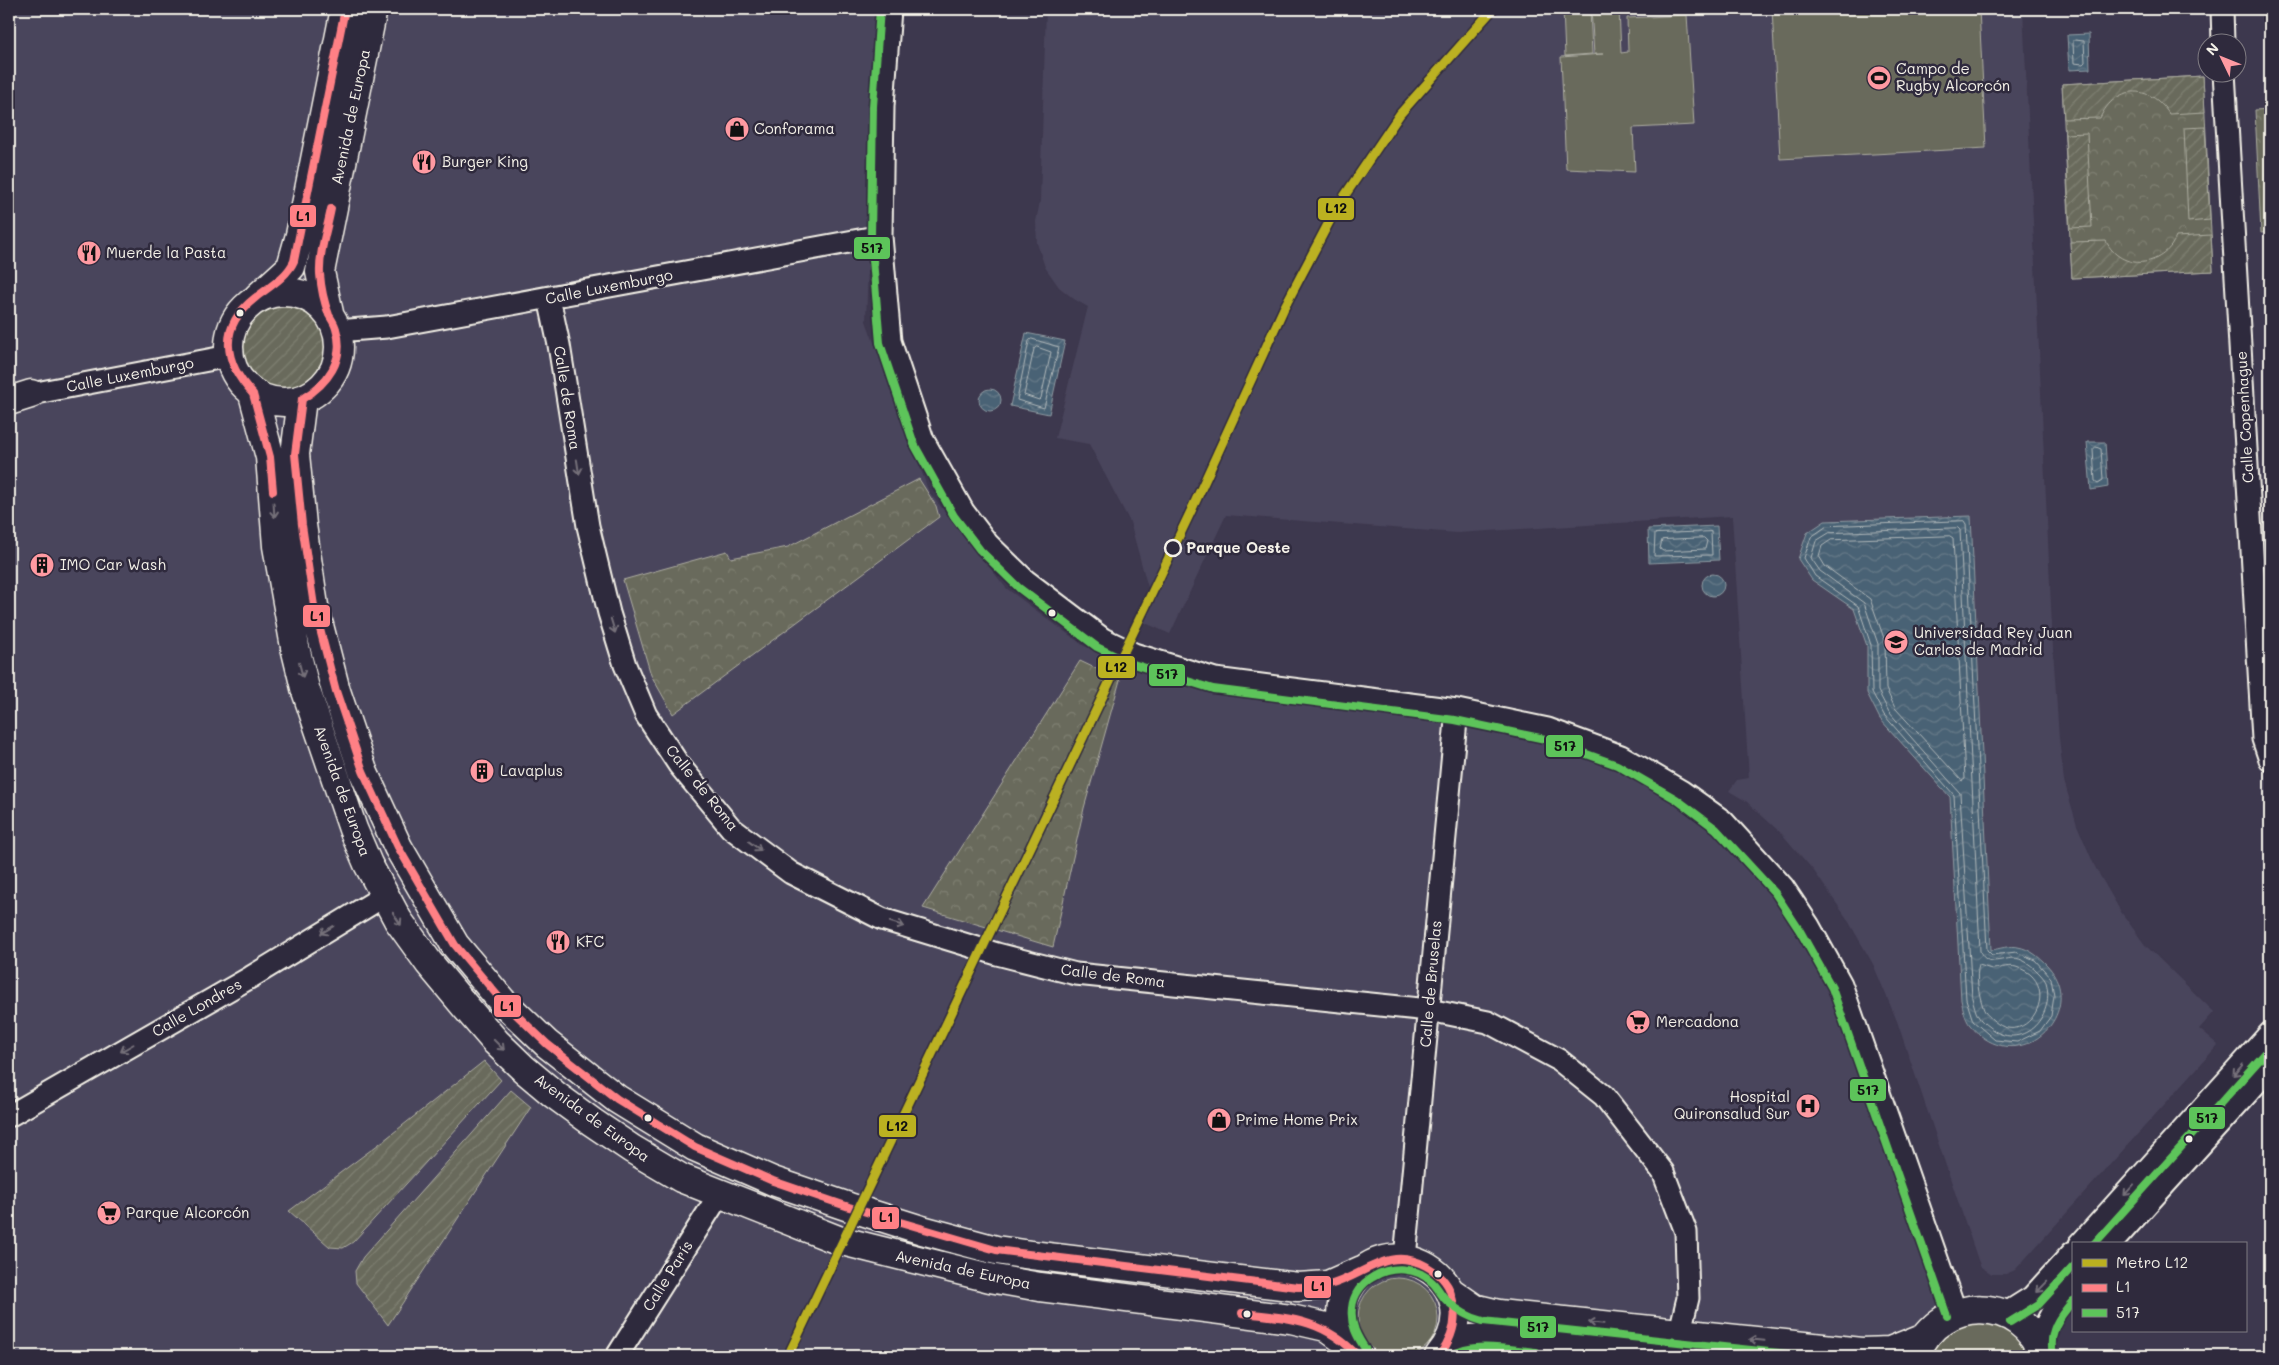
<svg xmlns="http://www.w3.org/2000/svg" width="2279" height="1365" font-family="Mali,sans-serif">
  <defs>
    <pattern id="park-crowns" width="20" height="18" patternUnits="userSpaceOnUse" patternTransform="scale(1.25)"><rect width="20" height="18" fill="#696a5b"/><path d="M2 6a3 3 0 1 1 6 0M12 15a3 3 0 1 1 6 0" fill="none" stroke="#7f8073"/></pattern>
    <pattern id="garden-furrows" width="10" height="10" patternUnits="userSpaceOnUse" patternTransform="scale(1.25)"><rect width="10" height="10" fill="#696a5b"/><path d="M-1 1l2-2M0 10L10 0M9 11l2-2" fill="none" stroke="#7f8073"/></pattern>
    <pattern id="water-waves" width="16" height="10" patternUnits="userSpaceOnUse" patternTransform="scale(1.25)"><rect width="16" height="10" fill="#4a6274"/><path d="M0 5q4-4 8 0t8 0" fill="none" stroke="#657988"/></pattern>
  </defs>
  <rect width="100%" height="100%" fill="#3d384e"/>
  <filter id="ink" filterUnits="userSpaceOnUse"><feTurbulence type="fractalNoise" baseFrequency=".02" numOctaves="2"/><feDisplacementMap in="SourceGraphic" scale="10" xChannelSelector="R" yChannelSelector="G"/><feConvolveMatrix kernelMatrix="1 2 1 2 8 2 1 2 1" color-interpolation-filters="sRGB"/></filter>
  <g filter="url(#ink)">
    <path fill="#4a455c" d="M9,9H877L866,321L929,492L1006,588L1084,646L1189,687L1491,726L1634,774L1717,829L1809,927L1972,1356H9Z
      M1046,9H2023L2053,649L2059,738L2064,781L2077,825L2095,867L2121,912L2145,945L2214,1012L2199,1029L2218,1045L2015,1270L2006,1274H1992L1981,1267L1978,1260L1897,1021L1873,964L1846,917L1814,871L1782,834L1746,801L1729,791L1737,780L1749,778L1732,516L1457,533L1226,515L1170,634L1139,620L1150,595L1130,522L1089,444L1055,438L1088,307L1074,299L1059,287L1045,267L1037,243L1036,222L1040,201Z"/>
    <path fill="#696a5b" stroke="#aeaea2" d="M1563,9H1590L1592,54L1565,56Z
      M1591,9H1619L1621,53L1628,52L1627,18L1687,15L1694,125L1633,128L1635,172L1566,169L1561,57L1603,54H1594Z
      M1772,9H1979L1986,148L1780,159Z
      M1358 1318a40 40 0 1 1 80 0a40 40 0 1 1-80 0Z
      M1978,1321C2003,1324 2019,1333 2030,1356H1930C1938,1334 1956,1326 1978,1321Z"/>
    <path fill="url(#park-crowns)" stroke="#aeaea2" d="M2203,76L2213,271L2072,278L2062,84Z
      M2270,109V232L2261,233L2255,110Z
      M919,479L936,506L939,517L673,714L651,675L623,580L727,551L731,558L788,547Z
      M1080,661L1120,680L1084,808L1053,947L923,908Z"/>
    <path fill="url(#garden-furrows)" stroke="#aeaea2" d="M2203,76L2205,112L2169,114C2150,83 2115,85 2100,118L2064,119L2062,84Z
      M2205,127L2210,220L2188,222L2184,128Z
      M2087,133L2092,227L2070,228L2065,134Z
      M2211,235L2213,271L2072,278L2070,242L2106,241C2121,272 2163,268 2176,237Z
      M243 348a41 41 0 1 1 82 0a41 41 0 1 1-82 0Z
      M484,1061L501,1080L353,1242L343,1248L330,1247L289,1211L383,1141Z
      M511,1090L531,1107L388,1325L356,1283L355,1271L363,1257Z"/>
    <path fill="url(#water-waves)" stroke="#8e9ba2" d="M2089,34L2090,69L2069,70L2067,35Z
      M1026,333L1065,341L1049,414L1010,406Z
      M979 400a11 11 0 1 1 22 0a11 11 0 1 1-22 0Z
      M2087,442H2105L2108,487L2091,490Z
      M1971,516L1991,950C1999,949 2010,945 2018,947C2030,949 2039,957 2047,965C2090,1011 2018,1083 1970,1025C1965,1019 1963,1008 1961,1000L1950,797L1880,719L1867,693V646L1854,609L1812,580L1798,559L1807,533L1825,521Z
      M1717,526L1719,560L1649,563L1648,529Z
      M1702 585a11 11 0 1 1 22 0a11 11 0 1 1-22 0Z"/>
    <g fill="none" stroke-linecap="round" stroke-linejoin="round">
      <path stroke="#b0b8ba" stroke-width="1" d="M2075,40L2084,41L2085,62L2083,64L2074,63L2073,42Z
        M1032,339L1059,347L1044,408L1017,400L1029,341Z
        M1037,347L1051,352L1041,398L1039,400L1024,395L1034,349Z
        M2096,447L2101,449L2103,480L2098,483L2095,481L2093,450Z
        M1964,521L1966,524L1987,950L1992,955L2016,952L2035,960L2051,978L2054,996L2051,1016L2040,1031L2017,1042L1995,1040L1973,1021L1966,999L1954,795L1884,715L1872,692L1871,645L1858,606L1815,576L1804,558L1811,537L1827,526Z
        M1958,528L1960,530L1980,951C1986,967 2001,959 2013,958C2022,958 2031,965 2036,970C2040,974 2044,978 2046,982C2056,1018 2020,1053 1989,1027C1985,1024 1980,1020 1978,1016C1975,1011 1974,1004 1972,998L1960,793L1889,712L1878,691V644L1864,603L1820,571L1811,558L1816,541L1829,533Z
        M1711,532L1712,555L1654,556L1655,534Z
        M1950,536L1953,538L1965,779L1962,781L1895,708L1886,689L1885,641L1870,599L1825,566L1819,556L1822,546L1831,540Z
        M1704,538L1707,541L1705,549L1663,551L1660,549L1662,540Z
        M1979,965C1984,966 1988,969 1994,969C2001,968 2010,965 2016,967C2065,981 2029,1051 1994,1021C1989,1016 1985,1014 1983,1007C1979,995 1975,977 1979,965Z"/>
      <defs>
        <path id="street" d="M890,9L883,106L881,236L890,341L923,440L963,511L988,544L1025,580L1103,639L1134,654L1215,679L1457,710L1548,729L1621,756L1681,791L1723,821L1783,887L1809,926L1841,984L1956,1313
          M2222,9L2223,42
          M2224,72L2263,739L2270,760
          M549,298L559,345L588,526L609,613L625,665L646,715L679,765L731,828L791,873L882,919L997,954L1076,974L1429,1010L1488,1022L1559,1060L1604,1096L1663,1172L1686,1232L1688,1298L1680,1331
          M337,331L387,327L881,236
          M31,394L229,356
          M9,1116L251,977L384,896
          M2080,1244L2270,1033
          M2111,1244L2270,1068
          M1405,1258L1457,710
          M2005,1314L2032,1297L2073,1252
          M2040,1346C2044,1321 2056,1304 2073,1286
          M617,1356L719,1195"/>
        <path id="secondary" d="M229 347a55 55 0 1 1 110 0a55 55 0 1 1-110 0Z
          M258,297L291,267L300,235L345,9
          M329,313L320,272L373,9
          M253,394L270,457L277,546L295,647L305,688L353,829L368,864L398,920L429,963L464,1005L496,1042L524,1069L555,1095L592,1122L632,1149L681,1178L838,1240L990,1278L1040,1287L1291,1319L1326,1327L1347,1342
          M302,399L295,454L302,525L314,606L336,691L363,771L398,847L455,945L502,1001L547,1044L617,1099L695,1147L773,1181L849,1207L922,1230L996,1250L1031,1255L1298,1287L1328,1285L1362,1270
          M1451,1292L1474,1308L1499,1314L1861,1352L1890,1351L1925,1337
          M1446,1347L1471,1339L1495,1338L1590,1346L1683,1356
          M1352,1349C1342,1335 1338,1315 1344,1298C1379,1212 1499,1283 1439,1356
          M1917,1352C1941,1294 2023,1295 2043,1356"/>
        <path id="highway" d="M9,401L31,394"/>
      </defs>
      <use href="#street" stroke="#f4f1e8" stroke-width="25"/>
      <use href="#secondary" stroke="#f4f1e8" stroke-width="31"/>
      <use href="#highway" stroke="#f4f1e8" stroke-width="31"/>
      <use href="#street" stroke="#2f2a3d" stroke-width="21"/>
      <use href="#secondary" stroke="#2f2a3d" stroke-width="28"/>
      <use href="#highway" stroke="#2f2a3d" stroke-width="28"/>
      <defs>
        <path id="bus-1" d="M253,394L270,457L273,491
          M253,394C223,362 218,327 255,298C269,287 287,277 294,261L345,9
          M302,399L295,454L302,525L314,606L336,691L363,771L398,847L455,945L502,1001L547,1044L617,1099L695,1147L773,1181L849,1207L996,1250L1298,1287C1308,1286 1319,1288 1329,1285C1364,1276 1388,1245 1426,1266C1437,1272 1448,1282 1451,1294C1459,1317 1453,1338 1439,1356
          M302,399C327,384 346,360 336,329C335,324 332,320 329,315C324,302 321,288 320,274C319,252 327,230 331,209
          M1242,1313C1289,1318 1324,1319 1358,1356"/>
        <path id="bus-2" d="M880,9L873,106L871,236L880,343L914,444L954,516L980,550L1019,588L1097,647L1130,663L1213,689L1455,720L1545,739L1617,765L1676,799L1716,829L1775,893L1800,931L1832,988L1947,1316
          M2094,1244L2270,1048
          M2010,1322L2039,1304L2073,1267
          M1366,1350C1357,1337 1350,1324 1352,1308C1353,1295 1362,1283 1373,1277C1391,1266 1417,1266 1433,1283C1438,1288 1441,1295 1447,1301C1457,1310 1470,1318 1483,1321L1806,1356
          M2053,1354C2048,1332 2059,1317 2073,1301
          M1451,1356C1473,1341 1511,1350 1536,1352"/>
      </defs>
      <use href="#bus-1" stroke="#2f2a3d" stroke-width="11"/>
      <use href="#bus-2" stroke="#2f2a3d" stroke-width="11"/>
      <use href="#bus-1" stroke="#ff8085" stroke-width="8"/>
      <use href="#bus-2" stroke="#5dc45a" stroke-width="8"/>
      <defs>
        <path id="metro-1" d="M788,1356L1191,511L1284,308L1337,207L1400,114L1493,9"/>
      </defs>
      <use href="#metro-1" stroke="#2f2a3d" stroke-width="12"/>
      <use href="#metro-1" stroke="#bbb120" stroke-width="9"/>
    </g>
    <defs><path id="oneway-shaft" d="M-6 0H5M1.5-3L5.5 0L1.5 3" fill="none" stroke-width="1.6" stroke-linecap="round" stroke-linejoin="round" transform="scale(1.25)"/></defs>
    <g stroke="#747079">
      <use href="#oneway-shaft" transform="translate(578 467) rotate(81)"/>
      <use href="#oneway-shaft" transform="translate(274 510) rotate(86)"/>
      <use href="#oneway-shaft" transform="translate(613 626) rotate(73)"/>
      <use href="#oneway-shaft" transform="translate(301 670) rotate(75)"/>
      <use href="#oneway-shaft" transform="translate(755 846) rotate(36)"/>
      <use href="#oneway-shaft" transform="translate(397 919) rotate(57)"/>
      <use href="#oneway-shaft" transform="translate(897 924) rotate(17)"/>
      <use href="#oneway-shaft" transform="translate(327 930) rotate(149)"/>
      <use href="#oneway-shaft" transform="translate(499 1045) rotate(45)"/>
      <use href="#oneway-shaft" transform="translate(127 1048) rotate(150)"/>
      <use href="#oneway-shaft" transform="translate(2238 1070) rotate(132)"/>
      <use href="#oneway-shaft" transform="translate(2129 1190) rotate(132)"/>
      <use href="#oneway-shaft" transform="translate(2042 1287) rotate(134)"/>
      <use href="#oneway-shaft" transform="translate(1596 1323) rotate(-174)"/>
      <use href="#oneway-shaft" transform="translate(1757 1340) rotate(-174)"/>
    </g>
  </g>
  <defs>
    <symbol id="stadium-disc" viewBox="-11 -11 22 22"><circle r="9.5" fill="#ff9aa2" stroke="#2f2a3d"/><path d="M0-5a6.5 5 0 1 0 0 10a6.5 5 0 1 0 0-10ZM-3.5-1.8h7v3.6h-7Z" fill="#111"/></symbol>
    <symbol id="shop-disc" viewBox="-11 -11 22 22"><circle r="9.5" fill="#ff9aa2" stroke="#2f2a3d"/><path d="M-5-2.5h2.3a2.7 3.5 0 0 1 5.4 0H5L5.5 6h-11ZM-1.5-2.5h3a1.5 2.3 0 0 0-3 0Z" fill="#111"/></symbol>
    <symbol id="restaurant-disc" viewBox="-11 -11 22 22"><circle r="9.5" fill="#ff9aa2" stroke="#2f2a3d"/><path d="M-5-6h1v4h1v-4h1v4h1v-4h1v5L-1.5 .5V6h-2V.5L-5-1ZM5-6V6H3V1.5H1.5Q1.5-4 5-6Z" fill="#111"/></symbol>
    <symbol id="building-disc" viewBox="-11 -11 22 22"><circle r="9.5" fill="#ff9aa2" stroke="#2f2a3d"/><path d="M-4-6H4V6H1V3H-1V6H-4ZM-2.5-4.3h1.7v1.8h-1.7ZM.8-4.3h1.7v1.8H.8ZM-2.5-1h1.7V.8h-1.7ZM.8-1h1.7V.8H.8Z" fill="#111"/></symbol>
    <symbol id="university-disc" viewBox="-11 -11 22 22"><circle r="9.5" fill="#ff9aa2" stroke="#2f2a3d"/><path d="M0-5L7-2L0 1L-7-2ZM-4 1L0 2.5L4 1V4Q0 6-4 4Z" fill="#111"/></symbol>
    <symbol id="supermarket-disc" viewBox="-11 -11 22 22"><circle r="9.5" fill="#ff9aa2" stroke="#2f2a3d"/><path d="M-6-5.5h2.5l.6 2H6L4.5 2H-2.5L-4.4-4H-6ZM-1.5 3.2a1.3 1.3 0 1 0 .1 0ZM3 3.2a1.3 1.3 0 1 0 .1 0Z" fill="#111"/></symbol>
    <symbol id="hospital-disc" viewBox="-11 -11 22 22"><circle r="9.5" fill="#ff9aa2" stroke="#2f2a3d"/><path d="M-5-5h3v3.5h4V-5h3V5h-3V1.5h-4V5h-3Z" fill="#111"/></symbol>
  </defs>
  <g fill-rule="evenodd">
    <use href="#stadium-disc" x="1865" y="64" width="28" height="28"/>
    <use href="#shop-disc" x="723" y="115" width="28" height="28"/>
    <use href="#restaurant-disc" x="410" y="148" width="28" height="28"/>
    <use href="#restaurant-disc" x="75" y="239" width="28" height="28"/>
    <use href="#building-disc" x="28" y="551" width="28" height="28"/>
    <use href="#university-disc" x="1882" y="628" width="28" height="28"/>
    <use href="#building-disc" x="468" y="757" width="28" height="28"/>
    <use href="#restaurant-disc" x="544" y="928" width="28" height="28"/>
    <use href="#supermarket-disc" x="1624" y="1008" width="28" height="28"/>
    <use href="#hospital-disc" x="1794" y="1092" width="28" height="28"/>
    <use href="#shop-disc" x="1205" y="1106" width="28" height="28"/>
    <use href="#supermarket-disc" x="95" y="1199" width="28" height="28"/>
  </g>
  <g fill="#f4f1e8" stroke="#2f2a3d" stroke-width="2">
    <circle cx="240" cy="313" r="4.5"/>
    <circle cx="1052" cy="613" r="4.5"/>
    <circle cx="648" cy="1118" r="4.5"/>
    <circle cx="2189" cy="1139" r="4.5"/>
    <circle cx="1438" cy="1274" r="4.5"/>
    <circle cx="1247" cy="1314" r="4.5"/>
  </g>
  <circle fill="#2f2a3d" stroke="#f4f1e8" stroke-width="2.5" cx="1173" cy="548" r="8"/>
  <g text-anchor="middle" stroke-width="5" stroke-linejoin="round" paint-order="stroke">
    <g font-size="15" fill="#f4f1e8" stroke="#2f2a3d" text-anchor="start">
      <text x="1896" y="74">Campo de<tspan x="1896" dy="17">Rugby Alcorcón</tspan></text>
      <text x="754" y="134">Conforama</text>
      <text x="442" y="167">Burger King</text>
      <text x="106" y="258">Muerde la Pasta</text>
      <text x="60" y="570">IMO Car Wash</text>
      <text x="1914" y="638">Universidad Rey Juan<tspan x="1914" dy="17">Carlos de Madrid</tspan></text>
      <text x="500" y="776">Lavaplus</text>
      <text x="576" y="947">KFC</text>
      <text x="1656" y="1027">Mercadona</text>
      <text x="1790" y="1102" text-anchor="end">Hospital<tspan x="1790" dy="17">Quironsalud Sur</tspan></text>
      <text x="1236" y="1125">Prime Home Prix</text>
      <text x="126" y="1218">Parque Alcorcón</text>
    </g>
    <g font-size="15" fill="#f4f1e8" stroke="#2f2a3d">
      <text transform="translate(351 117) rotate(-78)" y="5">Avenida de Europa</text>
      <text transform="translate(609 287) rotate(-11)" y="5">Calle Luxemburgo</text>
      <text transform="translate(130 375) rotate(-11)" y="5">Calle Luxemburgo</text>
      <text transform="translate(567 398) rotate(81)" y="5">Calle de Roma</text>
      <text transform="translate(2245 417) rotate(-93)" y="5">Calle Copenhague</text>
      <text transform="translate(702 788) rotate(51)" y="5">Calle de Roma</text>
      <text transform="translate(342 791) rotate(70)" y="5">Avenida de Europa</text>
      <text transform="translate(1113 976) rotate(7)" y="5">Calle de Roma</text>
      <text transform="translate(1431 984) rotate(-85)" y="5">Calle de Bruselas</text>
      <text transform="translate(197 1008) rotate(-30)" y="5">Calle Londres</text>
      <text transform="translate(592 1118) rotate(36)" y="5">Avenida de Europa</text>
      <text transform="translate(963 1270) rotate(12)" y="5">Avenida de Europa</text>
      <text transform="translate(668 1276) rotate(-58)" y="5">Calle París</text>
    </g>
    <g font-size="15" font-weight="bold" fill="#f4f1e8" stroke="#2f2a3d" text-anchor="start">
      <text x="1186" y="553">Parque Oeste</text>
    </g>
  </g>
  <g stroke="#2f2a3d" stroke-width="2">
    <rect x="1317" y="197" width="38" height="24" rx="5" fill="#bbb120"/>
    <rect x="289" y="204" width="28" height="24" rx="5" fill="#ff8085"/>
    <rect x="853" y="236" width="38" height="24" rx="5" fill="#5dc45a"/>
    <rect x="302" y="604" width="29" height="24" rx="5" fill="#ff8085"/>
    <rect x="1097" y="655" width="39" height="24" rx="5" fill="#bbb120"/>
    <rect x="1148" y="663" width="38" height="24" rx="5" fill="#5dc45a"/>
    <rect x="1545" y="734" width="39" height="24" rx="5" fill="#5dc45a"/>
    <rect x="493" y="994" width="29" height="24" rx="5" fill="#ff8085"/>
    <rect x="1849" y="1078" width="38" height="24" rx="5" fill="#5dc45a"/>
    <rect x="2188" y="1106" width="38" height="24" rx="5" fill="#5dc45a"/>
    <rect x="878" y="1114" width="39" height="24" rx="5" fill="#bbb120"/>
    <rect x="871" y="1206" width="29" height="24" rx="5" fill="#ff8085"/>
    <rect x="1303" y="1275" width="29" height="24" rx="5" fill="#ff8085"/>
    <rect x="1519" y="1315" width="38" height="24" rx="5" fill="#5dc45a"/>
  </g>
  <g font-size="14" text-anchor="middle" font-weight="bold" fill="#111">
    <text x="1336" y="213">L12</text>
    <text x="303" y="221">L1</text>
    <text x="872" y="253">517</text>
    <text x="317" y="621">L1</text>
    <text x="1116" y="672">L12</text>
    <text x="1167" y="679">517</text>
    <text x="1565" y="751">517</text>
    <text x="507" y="1011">L1</text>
    <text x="1868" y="1095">517</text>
    <text x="2207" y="1123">517</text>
    <text x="897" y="1131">L12</text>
    <text x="886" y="1222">L1</text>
    <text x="1318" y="1291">L1</text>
    <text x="1538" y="1332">517</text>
  </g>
  <rect width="2279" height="1365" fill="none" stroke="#2f2a3d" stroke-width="30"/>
  <rect x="15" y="15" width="2249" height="1335" fill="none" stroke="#f4f1e8" stroke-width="2" filter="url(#ink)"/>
  <rect x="2072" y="1242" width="175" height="90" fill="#2f2a3d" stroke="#7e7a81"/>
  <rect x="2082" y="1259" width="25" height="8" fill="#bbb120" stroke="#7e7a81"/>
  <text x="2116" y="1268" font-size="15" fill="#f4f1e8">Metro L12</text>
  <rect x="2082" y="1284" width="25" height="8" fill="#ff8085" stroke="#7e7a81"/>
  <text x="2116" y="1292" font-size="15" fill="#f4f1e8">L1</text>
  <rect x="2082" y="1309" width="25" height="8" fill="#5dc45a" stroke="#7e7a81"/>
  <text x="2116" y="1318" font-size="15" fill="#f4f1e8">517</text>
  <g transform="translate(2222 58) rotate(313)"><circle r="24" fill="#2f2a3d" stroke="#7e7a81"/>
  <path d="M0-4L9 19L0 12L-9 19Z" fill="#ff9aa2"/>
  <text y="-8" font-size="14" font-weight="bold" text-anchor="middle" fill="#f4f1e8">N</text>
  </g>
</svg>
